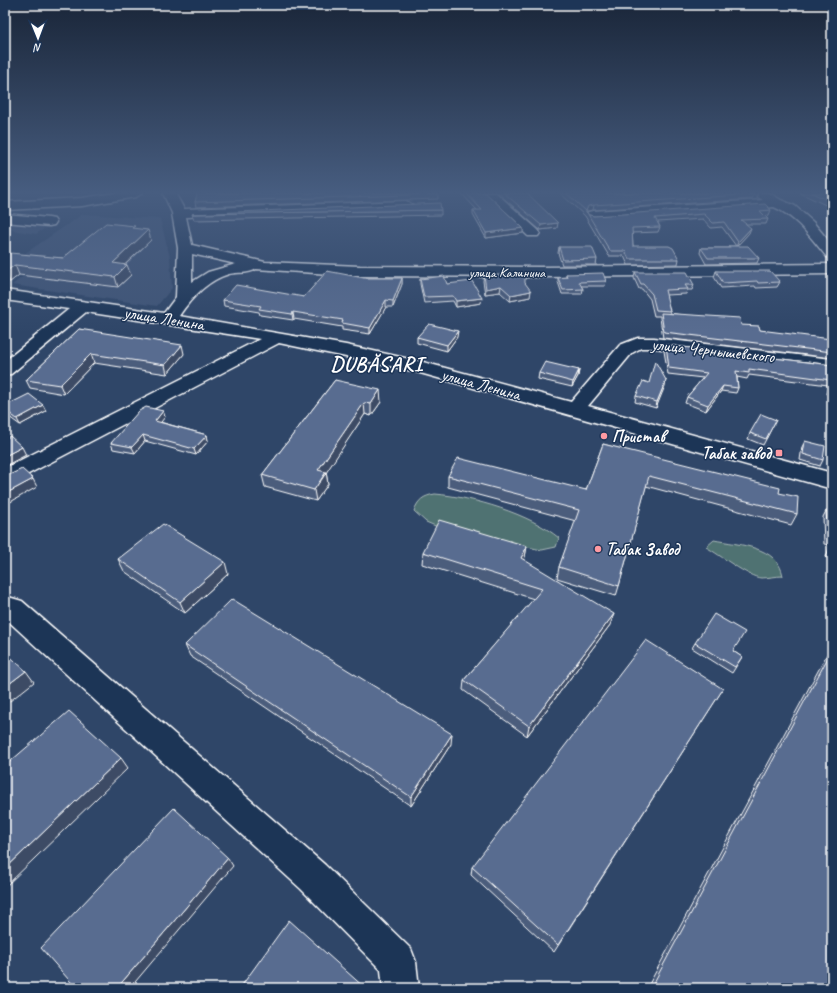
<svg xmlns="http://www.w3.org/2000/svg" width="837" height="993" font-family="Caveat,sans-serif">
  <rect width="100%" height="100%" fill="#2f4668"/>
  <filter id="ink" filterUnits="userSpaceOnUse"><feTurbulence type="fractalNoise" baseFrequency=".025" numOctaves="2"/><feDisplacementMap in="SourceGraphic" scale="8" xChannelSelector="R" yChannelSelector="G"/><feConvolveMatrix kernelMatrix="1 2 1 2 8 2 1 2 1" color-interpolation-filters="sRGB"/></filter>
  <g filter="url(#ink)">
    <path fill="#3f5477" d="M83,214L160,219L170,257L172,288L157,306L12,285L46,258L24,254Z
      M5,220L47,227L36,234L5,229Z"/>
    <path fill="#507272" stroke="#a8b8b8" d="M435,494C473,497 530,514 559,538L556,547L542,550L445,530L426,522L414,511C418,500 423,496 435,494Z
      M714,540C739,545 778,546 783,576C776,576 768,578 761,578C748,577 720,555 706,547Z"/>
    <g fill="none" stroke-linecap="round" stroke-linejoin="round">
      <defs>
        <path id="minor" d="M115,193H142L136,197L82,206L5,210V202L82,198Z
          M163,193H175L184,209L406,201L413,205L406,209L186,217L192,245L265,262L360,266L540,267L832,264V274L540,277L360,276L256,269C250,274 237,272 229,274C208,280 191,298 179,316L346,345L423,362L571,402L620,345L638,338H654L832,359V369L654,348H641L632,353L588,406L832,473V489L413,371L279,343L13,482L5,484V468L260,339L86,312L11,374L5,375V361L69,309L5,300V290L164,313L176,297L178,248L172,213ZM192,254L236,264L208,272L192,282Z
          M483,193H496L538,230L540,233L538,236H528Z
          M758,193H769L781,200L795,206L813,222L832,245V258L827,257C811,238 797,217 774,207L593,219L588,218L586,215L588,212L593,211L763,200L758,197Z
          M5,214L49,218L54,219L56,222L54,225L49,226L5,222Z
          M5,596L22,601L325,865L411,949L416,962L419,988H383L381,970L301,889L5,618Z"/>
      </defs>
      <use href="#minor" stroke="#fff" stroke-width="3"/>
      <use href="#minor" fill="#1d3557" fill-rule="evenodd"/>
    </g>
    <path fill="#4c5d7c" stroke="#fff" d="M196,193H438V199L196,207L195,202L197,196Z
      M461,193H486L523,228V233L486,238L473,215V210H477Z
      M498,193H527L557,228L540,230Z
      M560,193H752L754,194L752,199L593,210L587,211L586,212L589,215L594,216L771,210L769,215L764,216L768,219L766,224H746L749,233L737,246L759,258L757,263L706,264L700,253L701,248H728L729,246H736L722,227L711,228L703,219L658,222L660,227L658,232L632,233L633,246L679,259L678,264L628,265L624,256H609L585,216Z
      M800,193H832V208Z
      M441,210V215L194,220L192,214Z
      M136,229L151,240L125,265L131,275L118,287L19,275L10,282H5V256L63,258Z
      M559,247L597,259L596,265H562L558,253Z
      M716,271L780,282L777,287L756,288L755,286L721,288L714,277Z
      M635,272L694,285L692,290H687L686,294L666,295L670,311V313L741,325L760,330L832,352V358L663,338L660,318V316H654L650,299L642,289H639L634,278Z
      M566,274L606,281L605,286H581L583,289L582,294H562L558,282V278H566Z
      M484,275L525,283L530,297L510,301L500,292L485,294L483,281Z
      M364,278H402V284L393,307H386L370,334L342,330V327L294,319L293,320L260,315L259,312L224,306L223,300L304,297Z
      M420,279L447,284L481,303L456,307L453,301L424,303L420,284Z
      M79,329L184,354L167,374L94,363L64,394L30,388L26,380Z
      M417,337H457L447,351L417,343Z
      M666,345L832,365V395L826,394L828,385L749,375L747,379L737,377L738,388L736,393L721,391L706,411L685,403L687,397L703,378L668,374L664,351Z
      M579,370L578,376L572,387L538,379L539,373Z
      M335,380L381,402L371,416L365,414L326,472L328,484L316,501L265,487L262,475Z
      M666,380L656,408L635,402L636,396L649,383Z
      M5,406L46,411L20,425L5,414Z
      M163,411L165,417L160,422L207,435L208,441L196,455L145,441L135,453L113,449L111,443Z
      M776,420L763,445L748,439L750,433Z
      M805,441L823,460L820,466L800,460L802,447Z
      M603,444L779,493L797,514L791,525L646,486L619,586L616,596L557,578L559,567L576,521L448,487V476L586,490Z
      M826,511L832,512V560L826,557L830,545L824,544L823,517Z
      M527,546L525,557L523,560L610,625L527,736L463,690L464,680L534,599L422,564L423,552Z
      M118,559L228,574L185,613L124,571Z
      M695,643L733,651L742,657L732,673L692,648Z
      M185,645L451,744L411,806L190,656Z
      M832,645V988H647Z
      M723,689L554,952L471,875L472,867Z"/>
    <path fill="#3e4c65" stroke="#fff" d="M594,205L593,210L587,211L586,212V211L588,206Z
      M558,223L557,228L540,230L541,225Z
      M523,228V233L486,238V233Z
      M751,228L749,233L736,247L738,242Z
      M148,230L151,240L116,273L113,263Z
      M15,265L19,275L10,282L5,272Z
      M127,265L131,275L118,287L115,277Z
      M402,278V284L393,307V301Z
      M501,286L500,292L485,294L486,289Z
      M531,291L530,297L510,301L511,295Z
      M482,298L481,303L456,307V301Z
      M386,300V307L370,334V328Z
      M293,312L294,319L293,320L292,314Z
      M458,331L457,337L447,351V345Z
      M182,345L184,354L167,374L165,365Z
      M91,354L94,363L64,394L60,385Z
      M579,370L578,376L572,387L573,382Z
      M666,380L665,386L656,408L657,402Z
      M723,386L721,391L706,411L708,405Z
      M380,390L381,402L371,416V404Z
      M364,403L365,414L320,482L318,470Z
      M43,405L46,411L20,425L17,419Z
      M163,411L165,417L157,427L155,421Z
      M143,435L145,441L135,453L132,447Z
      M207,435L208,441L196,455L194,449Z
      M22,447L26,455L5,466V456Z
      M326,472L328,484L316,501L314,490Z
      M33,479L37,487L5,505V494Z
      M527,546L525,557L519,570L521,558Z
      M225,562L228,574L185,613L180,602Z
      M614,614L610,625L527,736L529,726Z
      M26,671L34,682L5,705V687Z
      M452,734L451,744L411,806V797Z
      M121,758L128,768L5,887V869Z
      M228,858L233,866L130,988H117Z"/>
    <path fill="#586c90" stroke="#fff" d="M197,193H438V194L195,202L197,194Z
      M466,193H486L523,228L486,233L473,210H482Z
      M504,193H527L558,223L541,225Z
      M566,193H752L754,194L594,205L588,206L586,211L589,215L594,216L765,204L771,210L760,211L768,219L741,220L751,228L738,242L724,222L713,223L704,214L655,218L660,227L632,228L633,246H669L673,248L679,259H629L625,251H610L586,211Z
      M812,193H832V202Z
      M440,203L441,210L192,214Z
      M106,223L135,226L132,228L148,230L113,263L127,265L115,277L15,265L5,272V256L10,253L63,258Z
      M729,246H748L759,258H708L701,248H730Z
      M559,247H592L597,259L563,260Z
      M327,271L364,278H402L393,301L386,300L370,328L342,323L343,320L293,312L292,314L259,309L261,306L223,300L236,285L304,297Z
      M716,271H770L780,282L758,283L757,281L723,283Z
      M635,272H687L694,285H685L688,289L665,290L670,311L656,310L652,294L643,284H641Z
      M603,273L606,281L579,282L583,289L563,290L558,278L567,277L566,274Z
      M484,275H525V283L531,291L511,295L501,286L486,289Z
      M444,276L447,284L472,281L482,298L456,301L453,296L424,297L420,279Z
      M661,313L740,318L741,325L759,326L760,330L831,339L832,342V352L664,332Z
      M429,324L458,331L447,345L417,337Z
      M79,329L182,345L165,365L91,354L60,385L26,380Z
      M666,345L832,365V389L829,388L831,380L749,369V373L736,371L738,388L723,386L708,405L687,397L707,373L669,368Z
      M655,361L666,380L657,402L636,396L643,381L649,383Z
      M545,362L579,370L573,382L539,373Z
      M335,380L380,390L371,404L364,403L318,470L326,472L314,490L262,475Z
      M29,394L43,405L17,419L5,410V406Z
      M146,407L163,411L155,421L207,435L194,449L143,435L132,447L111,443L139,411Z
      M761,414L776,420L766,439L750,433Z
      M10,436L22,447L5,456V439Z
      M805,441L825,446L823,460L803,454Z
      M603,444L780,488L779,493L798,497L797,514L649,476L619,586L559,567L579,510L448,476L458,458L586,490Z
      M22,469L33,479L5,494V476L9,475Z
      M826,511L832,512V539L828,538Z
      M439,520L527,546L521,558L614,614L529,726L464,680L542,589L423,552Z
      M163,524L225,562L180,602L118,559Z
      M832,545V552L830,551Z
      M232,599L452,734L411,797L185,645Z
      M714,614L745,632L733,651L742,657L735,667L695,643Z
      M646,640L723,689L558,945L472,867Z
      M832,650V988H651Z
      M5,652L26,671L5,687Z
      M69,711L121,758L5,869V766Z
      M174,808L228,858L117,988H76L41,948Z
      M289,920L365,988H240Z"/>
  </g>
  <linearGradient id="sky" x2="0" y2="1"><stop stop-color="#1a2639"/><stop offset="0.58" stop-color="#475d80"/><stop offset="1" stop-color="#475d80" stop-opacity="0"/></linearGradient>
  <rect width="837" height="332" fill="url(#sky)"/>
  <g fill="#ff9aa2" stroke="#1d3557" stroke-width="1.5">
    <circle cx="604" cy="436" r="4"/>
    <rect x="775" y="449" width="8" height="8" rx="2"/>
    <circle cx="598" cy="549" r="4"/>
  </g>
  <g text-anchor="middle" stroke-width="3" stroke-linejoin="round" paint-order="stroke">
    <g font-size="14" fill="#fff" stroke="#1d3557">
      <text x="507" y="277">улица Калинина</text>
    </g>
    <g font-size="17" fill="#fff" stroke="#1d3557">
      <text transform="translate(164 318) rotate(9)" y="6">улица Ленина</text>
      <text transform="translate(713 350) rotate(6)" y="6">улица Чернышевского</text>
      <text transform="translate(481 384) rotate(15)" y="6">улица Ленина</text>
    </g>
    <g font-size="17" font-weight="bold" fill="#fff" stroke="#1d3557" text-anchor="start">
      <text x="612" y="442">Пристав</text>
      <text x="771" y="459" text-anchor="end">Табак завод</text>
      <text x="606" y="555">Табак Завод</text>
    </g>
    <g font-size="21" font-weight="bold" letter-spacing="1" fill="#fff" stroke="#1d3557">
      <text x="377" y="371">DUBĂSARI</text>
    </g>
  </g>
  <rect width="837" height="993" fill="none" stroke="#1d3557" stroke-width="20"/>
  <rect x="10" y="10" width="817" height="973" fill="none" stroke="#fff" stroke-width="1.5" filter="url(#ink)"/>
  <g transform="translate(38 38) rotate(179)" stroke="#1d3557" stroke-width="3" paint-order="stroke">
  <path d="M0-3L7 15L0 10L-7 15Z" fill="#ffffff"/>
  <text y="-6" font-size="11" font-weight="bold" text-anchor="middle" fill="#ffffff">N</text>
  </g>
</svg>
